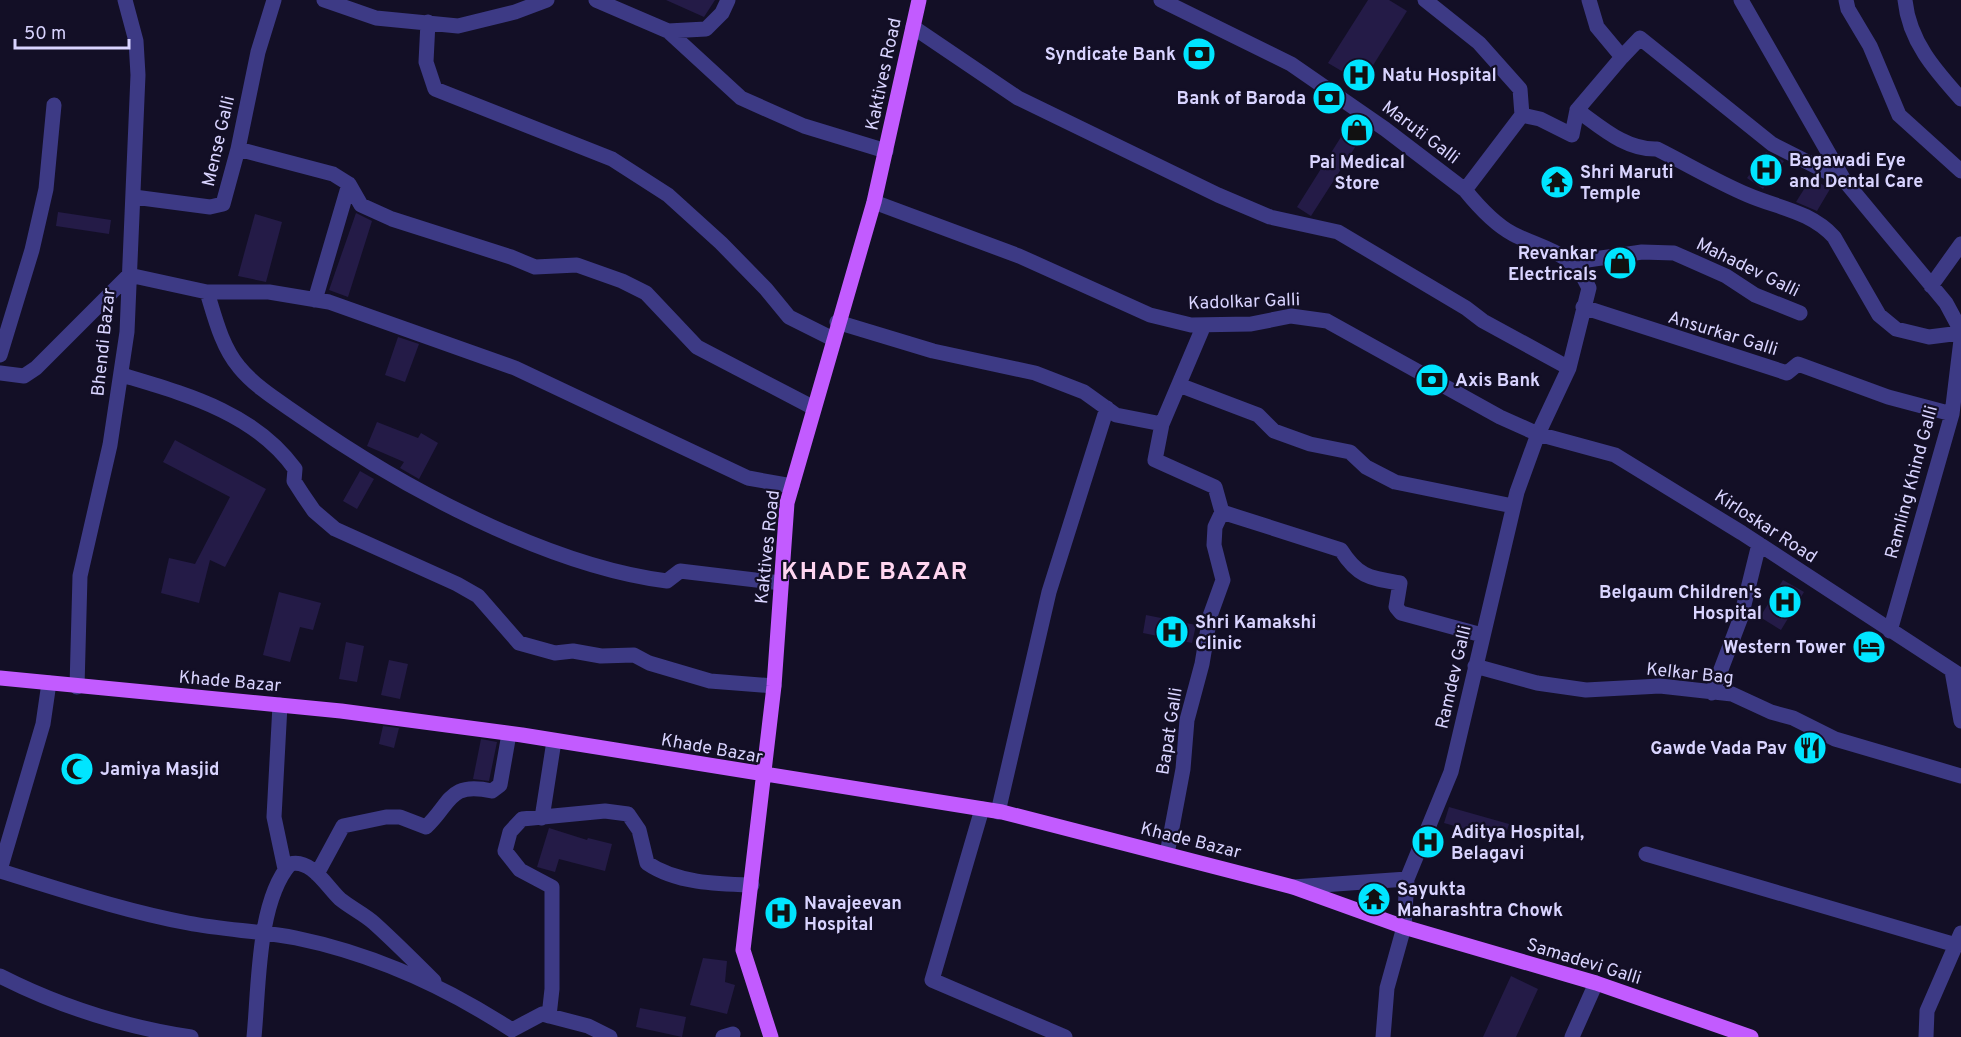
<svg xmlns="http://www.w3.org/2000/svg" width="1961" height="1037" font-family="Overpass,sans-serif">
  <rect width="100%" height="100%" fill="#130f26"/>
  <path fill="#241b47" d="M666,0H715L704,17Z
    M1368,0H1389L1407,11L1362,83L1328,63Z
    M1346,129L1361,138L1311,216L1297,207Z
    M1766,152L1784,161L1763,189L1747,178Z
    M1811,178L1830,189L1817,211L1796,202Z
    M58,212L111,220L109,234L56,226Z
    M356,213L372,221L348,297L329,290Z
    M255,214L282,222L266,282L238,276Z
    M398,337L419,344L405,382L385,375Z
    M377,422L418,438L421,433L438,443L419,479L400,468L404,462L367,446Z
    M175,440L266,489L225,567L210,560L199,603L161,593L169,558L195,564L230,497L163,462Z
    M360,471L374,479L357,509L343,501Z
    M1783,580L1804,592L1781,630L1760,617Z
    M279,592L321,603L313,630L300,627L290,662L263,655Z
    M1146,615L1196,625L1192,643L1143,633Z
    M346,642L364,646L357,682L339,679Z
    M389,660L408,664L400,699L381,695Z
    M383,726L399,728L394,748L379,744Z
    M481,739L497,742L489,781L473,779Z
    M1449,807L1509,824L1504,840L1444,823Z
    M549,828L587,840L588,838L612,844L605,871L559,859L555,872L537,867Z
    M1374,891L1387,895L1383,909L1362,901L1364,892Z
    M703,958L727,961L725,982L735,985L727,1014L690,1005Z
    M1511,976L1538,989L1516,1037H1483Z
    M640,1008L686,1017L682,1037L636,1027Z"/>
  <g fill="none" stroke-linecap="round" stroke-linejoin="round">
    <path stroke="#3d3a85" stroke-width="15" d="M324,0L376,18L458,26L515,12L547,0
      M596,0L668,31L741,98L804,126L886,151
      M1161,0L1291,64L1385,129L1465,190C1478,206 1494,224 1513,234C1545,250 1572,251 1589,288L1569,368L1538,434L1517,492L1451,772L1407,879L1404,927L1387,988L1383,1037
      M1425,0L1479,43L1520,89L1522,115L1465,190
      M1741,0L1844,180L1946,303L1961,331
      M1846,0L1848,9L1870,46L1899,115L1961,171
      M1905,0C1909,41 1935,70 1961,99
      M428,22L426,62L435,89L612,159L668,195L721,243L766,289L789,317L833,339
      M913,27L1018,98L1218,195L1270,217L1338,232L1466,308L1483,321L1569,368
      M668,31L706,29L722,13L728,0
      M1622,57L1640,38L1772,144L1843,180
      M1577,110C1602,128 1626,150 1657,149C1687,164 1717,182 1748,195C1778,208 1810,211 1834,237L1879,315L1896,329L1929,337L1961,333
      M1522,115L1540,119L1572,135L1577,110L1622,57L1597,27L1589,0
      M238,149L333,174L349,184L361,205L392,219L511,257L535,267L577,265L622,281L646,293L697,347L814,408
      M134,197L210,207L223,204L238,149L258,52L274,0
      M874,202L1019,256L1150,315L1191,325L1251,324L1291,316L1327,321L1500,417L1538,434L1615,455L1742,533L1961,676
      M1574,262L1642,252L1674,253L1726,276L1755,295L1800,313
      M1931,286L1961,244
      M207,292C215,318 222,347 239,367C256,388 282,403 303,418C401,487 548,566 667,581L680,571L781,583
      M315,300L349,184
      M1583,307L1787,373L1798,364L1888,397L1952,414
      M837,322L933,351L1035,373L1084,392L1116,415L1162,424L1204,325
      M0,355L32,250L46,189L54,105
      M0,373L24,376L36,368L129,275L207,292H269L329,302L515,368L748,478L792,486
      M122,375C185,394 254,412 295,469L294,481L303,495L314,511L335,529L457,584L478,596L519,643L555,653L573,651L601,656L634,655L649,663L710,681L774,686
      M1179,385L1258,415L1274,431L1310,444L1350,452L1366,467L1395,482L1513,506
      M1162,424L1155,460L1215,487L1222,512L1341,550C1358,577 1370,578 1400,583L1396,607L1401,613L1482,635
      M1890,631L1952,414L1961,340
      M1475,666L1537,683L1586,690L1660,686L1732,694L1771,712L1793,718L1835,739L1961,776
      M1952,671L1961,721
      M77,687L80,576L110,445L127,332L138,75L136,41L125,0
      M1712,693L1741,617L1759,544
      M280,705L274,817L285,869
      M982,809L932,980L1065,1037
      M998,812L1049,592L1107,408
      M542,818L554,741
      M1167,854L1183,769L1187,720L1202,664L1210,616L1223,580L1214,545L1215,527L1222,512
      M1646,854L1956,945
      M0,870L43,724L49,683
      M0,871C62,890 124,911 188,923C224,930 261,931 296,938C374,954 446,987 512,1030L542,1014L588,1026L610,1037
      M317,874L343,826L386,817H400L426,827C451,804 448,781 492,791L500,785L509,734
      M1293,887L1407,879
      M0,976C59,1006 125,1027 191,1037
      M549,1016L552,989V887L520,870L505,851L510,832L522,819L605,811L628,814L639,830L647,863C676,883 717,884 752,885
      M254,1037C259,988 257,902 290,864C311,858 327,887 340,899C351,908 364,914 374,923C395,942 414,961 434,981
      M723,1037L733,1034
      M1572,1037L1596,983
      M1926,1037L1927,1011L1961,933"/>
    <path stroke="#c25bff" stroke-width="15" d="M0,678L341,711L522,735L1002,812L1293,887L1404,927L1596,983L1751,1037
      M771,1037L743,950L774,686L787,503L874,202L919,0"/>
  </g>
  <defs>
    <symbol id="bank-disc" viewBox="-11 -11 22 22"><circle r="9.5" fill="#00e5ff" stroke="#130f26"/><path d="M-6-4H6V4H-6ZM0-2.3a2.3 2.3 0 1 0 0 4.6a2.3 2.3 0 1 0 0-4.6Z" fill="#111"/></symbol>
    <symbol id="hospital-disc" viewBox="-11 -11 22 22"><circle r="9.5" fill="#00e5ff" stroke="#130f26"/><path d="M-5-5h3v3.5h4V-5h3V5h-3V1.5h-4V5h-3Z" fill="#111"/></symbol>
    <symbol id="shop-disc" viewBox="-11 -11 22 22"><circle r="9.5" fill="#00e5ff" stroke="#130f26"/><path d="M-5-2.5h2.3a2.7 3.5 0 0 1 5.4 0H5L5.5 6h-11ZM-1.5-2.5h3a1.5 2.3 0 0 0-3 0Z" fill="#111"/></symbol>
    <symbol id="temple-disc" viewBox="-11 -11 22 22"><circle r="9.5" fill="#00e5ff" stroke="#130f26"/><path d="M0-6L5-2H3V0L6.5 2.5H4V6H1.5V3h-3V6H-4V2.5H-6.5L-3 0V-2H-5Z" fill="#111"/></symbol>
    <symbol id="hotel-disc" viewBox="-11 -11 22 22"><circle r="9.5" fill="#00e5ff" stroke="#130f26"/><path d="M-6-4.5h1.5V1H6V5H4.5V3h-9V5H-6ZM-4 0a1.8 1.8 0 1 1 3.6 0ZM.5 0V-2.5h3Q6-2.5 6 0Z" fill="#111"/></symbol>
    <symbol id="restaurant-disc" viewBox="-11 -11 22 22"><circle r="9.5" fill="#00e5ff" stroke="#130f26"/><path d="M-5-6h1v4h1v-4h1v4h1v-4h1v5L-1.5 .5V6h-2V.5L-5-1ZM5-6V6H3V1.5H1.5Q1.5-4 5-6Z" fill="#111"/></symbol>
    <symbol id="mosque-disc" viewBox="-11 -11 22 22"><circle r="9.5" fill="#00e5ff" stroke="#130f26"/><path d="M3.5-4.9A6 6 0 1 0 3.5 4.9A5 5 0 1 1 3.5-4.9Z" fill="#111"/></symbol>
  </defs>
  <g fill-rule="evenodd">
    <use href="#bank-disc" x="1180" y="35" width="38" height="38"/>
    <use href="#hospital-disc" x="1340" y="56" width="38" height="38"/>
    <use href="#bank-disc" x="1310" y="79" width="38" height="38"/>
    <use href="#shop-disc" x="1338" y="111" width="38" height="38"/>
    <use href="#hospital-disc" x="1747" y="151" width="38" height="38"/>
    <use href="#temple-disc" x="1538" y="163" width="38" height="38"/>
    <use href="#shop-disc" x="1601" y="244" width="38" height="38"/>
    <use href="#bank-disc" x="1413" y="361" width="38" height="38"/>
    <use href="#hospital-disc" x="1766" y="583" width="38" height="38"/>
    <use href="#hospital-disc" x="1153" y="613" width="38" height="38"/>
    <use href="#hotel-disc" x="1850" y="628" width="38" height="38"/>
    <use href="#restaurant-disc" x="1791" y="729" width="38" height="38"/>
    <use href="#mosque-disc" x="58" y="750" width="38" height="38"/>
    <use href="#hospital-disc" x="1409" y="823" width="38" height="38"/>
    <use href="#temple-disc" x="1355" y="880" width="38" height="38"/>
    <use href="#hospital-disc" x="762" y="894" width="38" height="38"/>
  </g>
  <g text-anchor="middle" stroke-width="4.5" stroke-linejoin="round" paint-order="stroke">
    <g font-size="18" font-weight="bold" fill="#d9d4ff" stroke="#130f26" text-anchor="start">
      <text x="1176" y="60" text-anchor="end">Syndicate Bank</text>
      <text x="1382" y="81">Natu Hospital</text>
      <text x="1306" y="104" text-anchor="end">Bank of Baroda</text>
      <text x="1789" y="166">Bagawadi Eye<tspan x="1789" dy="21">and Dental Care</tspan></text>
      <text x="1357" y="168" text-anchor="middle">Pai Medical<tspan x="1357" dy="21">Store</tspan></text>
      <text x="1580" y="178">Shri Maruti<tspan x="1580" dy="21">Temple</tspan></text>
      <text x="1597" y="259" text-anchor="end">Revankar<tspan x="1597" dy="21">Electricals</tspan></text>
      <text x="1455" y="386">Axis Bank</text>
      <text x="1762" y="598" text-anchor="end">Belgaum Children's<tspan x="1762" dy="21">Hospital</tspan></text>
      <text x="1195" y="628">Shri Kamakshi<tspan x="1195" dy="21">Clinic</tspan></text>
      <text x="1846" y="653" text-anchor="end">Western Tower</text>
      <text x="1787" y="754" text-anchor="end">Gawde Vada Pav</text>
      <text x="100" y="775">Jamiya Masjid</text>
      <text x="1451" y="838">Aditya Hospital,<tspan x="1451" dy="21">Belagavi</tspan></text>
      <text x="1397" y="895">Sayukta<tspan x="1397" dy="21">Maharashtra Chowk</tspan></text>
      <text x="804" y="909">Navajeevan<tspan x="804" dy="21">Hospital</tspan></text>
    </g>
    <g font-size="18" fill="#d9d4ff" stroke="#130f26">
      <text transform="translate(883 74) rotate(-78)" y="6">Kaktives Road</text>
      <text transform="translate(1421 132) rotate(37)" y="6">Maruti Galli</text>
      <text transform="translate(218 141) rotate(-77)" y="6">Mense Galli</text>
      <text transform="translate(1748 267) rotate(26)" y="6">Mahadev Galli</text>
      <text transform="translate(1244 301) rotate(-2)" y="6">Kadolkar Galli</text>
      <text transform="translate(1723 333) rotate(17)" y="6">Ansurkar Galli</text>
      <text transform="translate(103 342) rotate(-84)" y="6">Bhendi Bazar</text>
      <text transform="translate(1911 482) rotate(-75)" y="6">Ramling Khind Galli</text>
      <text transform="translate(1766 526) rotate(33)" y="6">Kirloskar Road</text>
      <text transform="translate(767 547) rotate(-84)" y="6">Kaktives Road</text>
      <text transform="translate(1690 673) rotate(6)" y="6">Kelkar Bag</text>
      <text transform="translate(1453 677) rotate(-77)" y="6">Ramdev Galli</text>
      <text transform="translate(230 681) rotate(5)" y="6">Khade Bazar</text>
      <text transform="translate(1169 731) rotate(-81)" y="6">Bapat Galli</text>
      <text transform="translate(712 748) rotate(10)" y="6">Khade Bazar</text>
      <text transform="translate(1191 840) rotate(14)" y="6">Khade Bazar</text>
      <text transform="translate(1584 961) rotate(17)" y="6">Samadevi Galli</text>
    </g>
    <g font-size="24" font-weight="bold" letter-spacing="1.5" fill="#ffd6f0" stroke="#130f26">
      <text x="875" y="579">KHADE BAZAR</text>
    </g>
  </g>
  <path d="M15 39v9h114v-9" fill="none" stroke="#d9d4ff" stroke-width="3"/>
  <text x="24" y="39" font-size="18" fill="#d9d4ff" stroke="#130f26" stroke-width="4.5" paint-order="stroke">50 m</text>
</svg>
